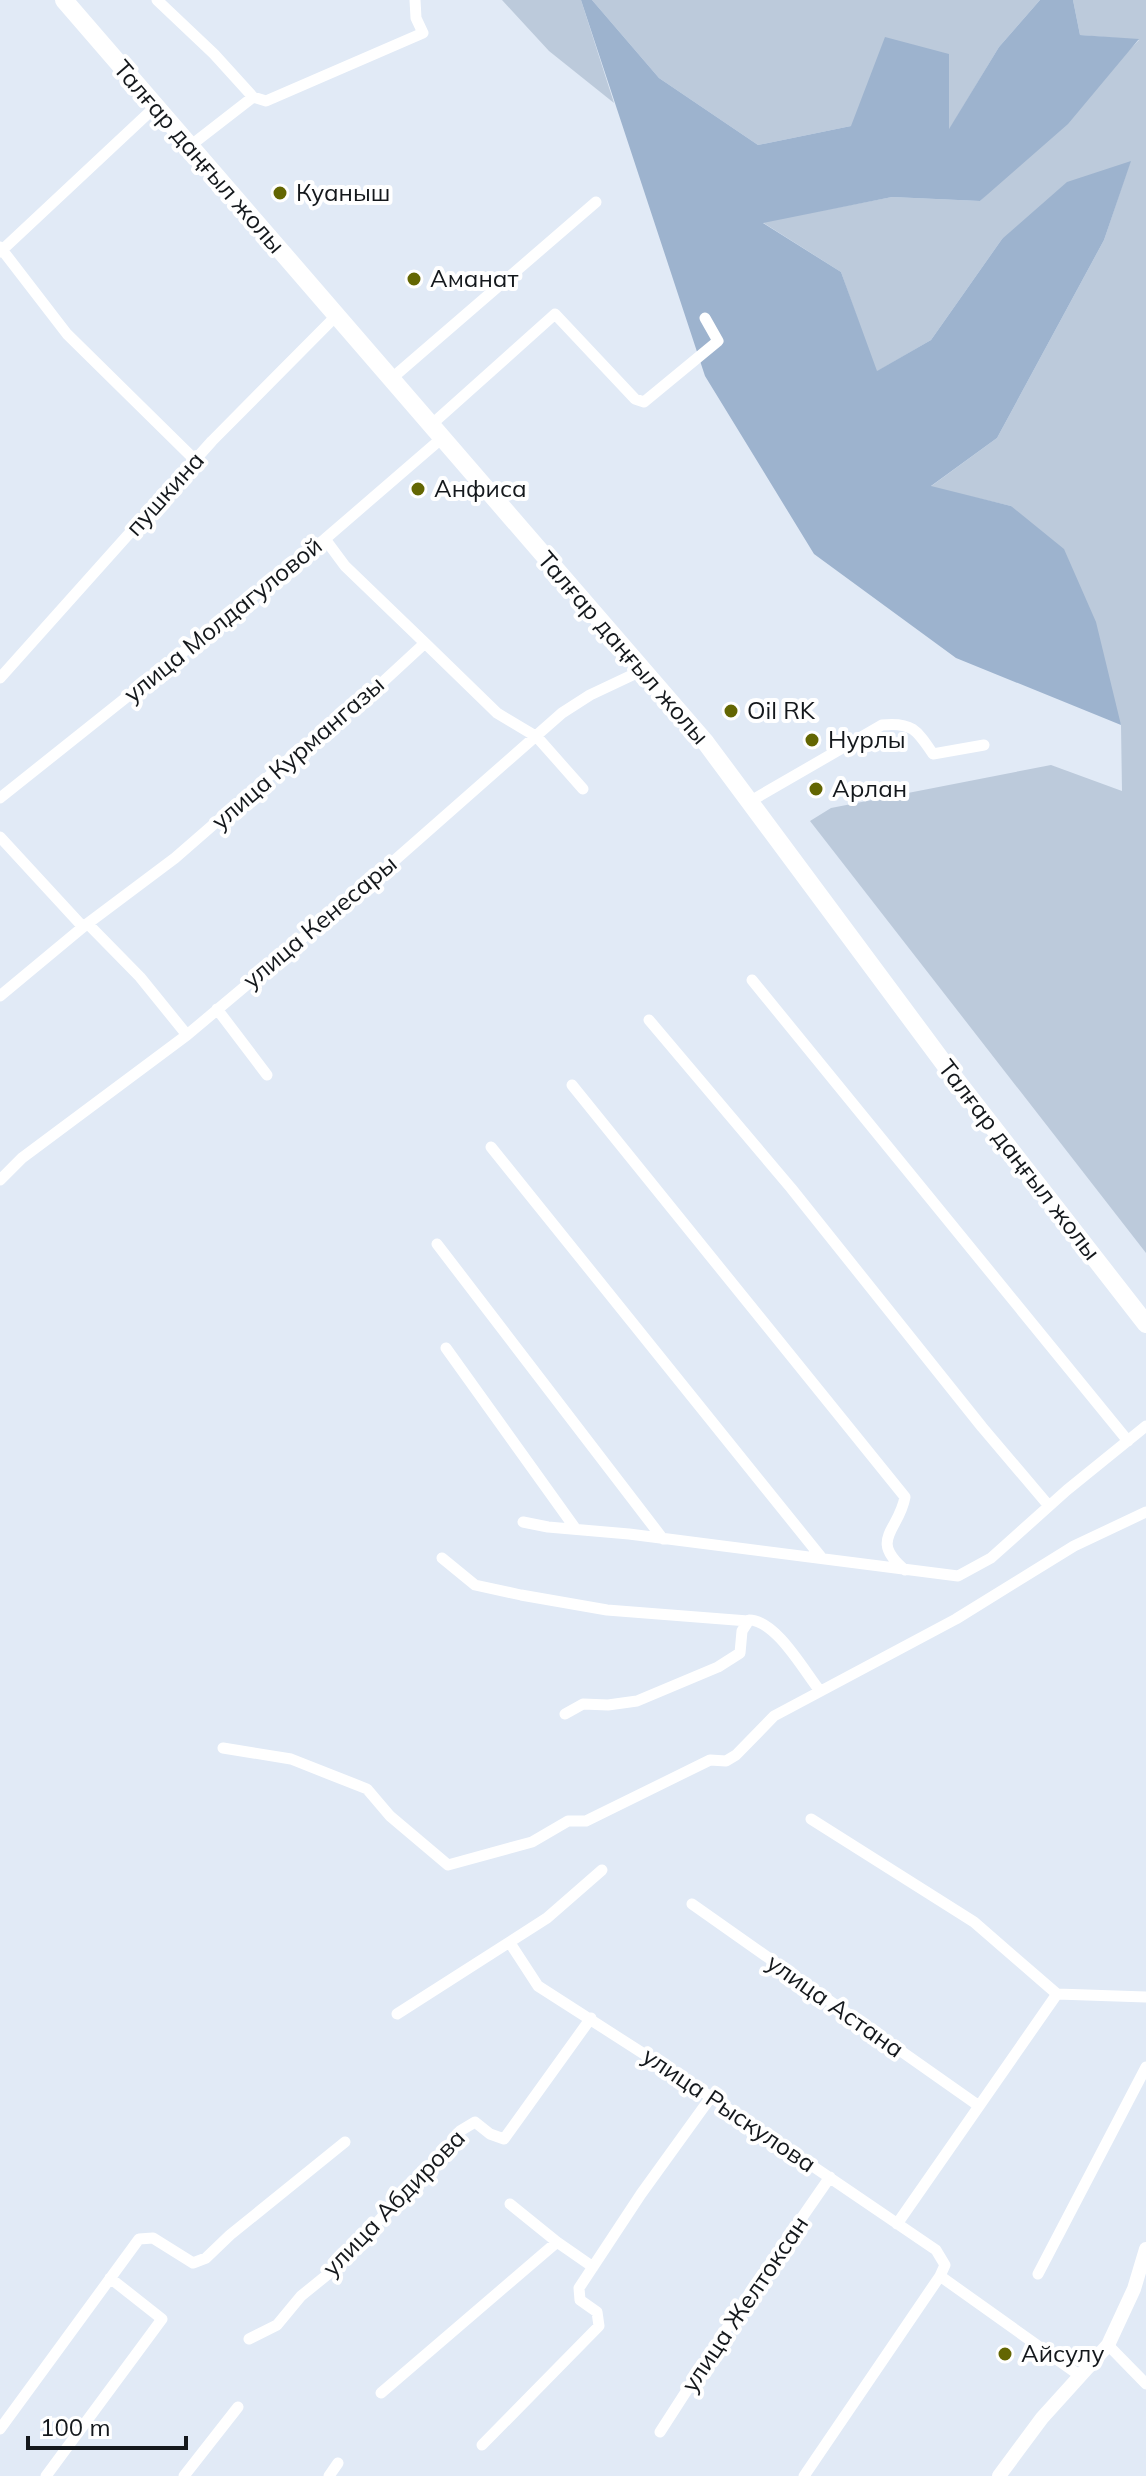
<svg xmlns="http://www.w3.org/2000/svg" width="1146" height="2476" font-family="Mulish,sans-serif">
  <rect width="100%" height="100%" fill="#e1eaf6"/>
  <path fill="#bccadb" d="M502,0H581L614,103L549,51Z
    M592,0H1040L999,47L949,130L851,126L758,145L659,78Z
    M1073,0H1146V1253L810,821L831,808L1051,765L1122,791L1121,725L1011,506L930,487L997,438L1104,240L1130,162L1002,239L931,340L876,372L841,272L762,222L892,197L980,201L1139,40L1080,35Z"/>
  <path fill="#9db3ce" d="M581,0H592L659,78L758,145L851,126L885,37L949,54V129L999,47L1040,0H1073L1080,35L1139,39L1068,124L980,201L892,197L763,223L841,272L877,371L931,340L1002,239L1067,182L1131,161L1104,240L997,438L931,486L1011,506L1064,549L1096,622L1121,725L956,658L814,554L705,376Z"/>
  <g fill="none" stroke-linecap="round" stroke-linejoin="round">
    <path stroke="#fff" stroke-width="11" d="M157,0L214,54L253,97
      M190,146L253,97L266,101L423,33L416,18L415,0
      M0,247L67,334L195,460
      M0,252L155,107
      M391,379L596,202
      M431,425L555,314L635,399L644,402L718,341L705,318
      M325,539L345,566L425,643
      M0,678L212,441L336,316
      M0,798L325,539L442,438
      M749,802L882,725C912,722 917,730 933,754L984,745
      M0,837L83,927
      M88,924L140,977L187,1035
      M752,980L1128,1441
      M0,996L83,927L175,858L290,758L373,691L425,643L497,713L537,737L583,789
      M217,1009L267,1075
      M649,1020L791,1188L982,1427L1049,1506
      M572,1085L905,1497C899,1531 868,1539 905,1570
      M491,1147L821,1557
      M0,1180L22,1158L187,1035L378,875L562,713L590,695L643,670
      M437,1244L663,1539
      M446,1348L575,1528
      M523,1522L548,1527L629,1534L958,1576L991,1558L1067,1490L1146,1426
      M442,1558L475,1585L521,1595L607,1610L748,1621
      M565,1714L583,1704L608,1705L637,1701L718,1667L740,1653L742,1631L749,1620C776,1620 804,1671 820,1691
      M223,1748L291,1759L367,1789L390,1816L448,1865L532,1842L568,1821H586L710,1760L726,1761L736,1755L774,1716L956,1619L1074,1546L1146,1512
      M811,1819L974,1922L1057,1994
      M692,1904L979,2106
      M510,1943L538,1986L711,2097L936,2250L945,2265L940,2276L804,2476
      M397,2014L547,1918L602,1870
      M510,2204L557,2242
      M897,2224L1057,1994L1146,1997
      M1038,2274L1146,2067
      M940,2276L1079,2375
      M249,2339L277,2325L301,2296L343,2262L414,2180L441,2160L460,2131L475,2122L490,2134L504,2139L591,2018
      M1108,2345L1146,2384
      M381,2393L557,2242L593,2267
      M0,2429L139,2239L153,2238L193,2263L206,2258L230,2235L345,2142
      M660,2432L749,2294L830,2177
      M482,2445L599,2326L597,2312L580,2300L579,2288L641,2194L711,2097
      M46,2476L162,2319L110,2278
      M184,2476L238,2407
      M329,2476L338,2463"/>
    <path stroke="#fff" stroke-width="14" d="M999,2476L1042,2418L1108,2345L1134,2289L1146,2249"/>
    <path stroke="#fff" stroke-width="18" d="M64,0L706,743L957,1081L1146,1324"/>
  </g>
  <g fill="#636602" stroke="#fff" stroke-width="3">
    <circle cx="280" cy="193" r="8"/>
    <circle cx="414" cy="279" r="8"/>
    <circle cx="418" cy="489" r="8"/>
    <circle cx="731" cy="711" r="8"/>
    <circle cx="812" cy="740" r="8"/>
    <circle cx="816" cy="789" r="8"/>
    <circle cx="1005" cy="2354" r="8"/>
  </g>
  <g text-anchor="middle" stroke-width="8" stroke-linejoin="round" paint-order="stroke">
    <g font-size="24" fill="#14181c" stroke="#fff">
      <text transform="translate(199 157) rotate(49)" y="8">Талғар даңғыл жолы</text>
      <text transform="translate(165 494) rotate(-48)" y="8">пушкина</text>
      <text transform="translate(223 620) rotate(-39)" y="8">улица Молдагуловой</text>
      <text transform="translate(623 648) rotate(49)" y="8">Талғар даңғыл жолы</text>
      <text transform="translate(298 753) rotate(-41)" y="8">улица Курмангазы</text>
      <text transform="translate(320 922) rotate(-40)" y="8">улица Кенесары</text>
      <text transform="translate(1019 1160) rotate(52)" y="8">Талғар даңғыл жолы</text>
      <text transform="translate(835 2006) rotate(35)" y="8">улица Астана</text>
      <text transform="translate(729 2110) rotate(34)" y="8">улица Рыскулова</text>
      <text transform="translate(394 2203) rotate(-46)" y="8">улица Абдирова</text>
      <text transform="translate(745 2304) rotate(-56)" y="8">улица Желтоксан</text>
    </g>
    <g font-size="24" fill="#14181c" stroke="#fff" text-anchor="start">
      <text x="296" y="201">Куаныш</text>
      <text x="430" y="287">Аманат</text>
      <text x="434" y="497">Анфиса</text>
      <text x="747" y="719">Oil RK</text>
      <text x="828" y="748">Нурлы</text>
      <text x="832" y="797">Арлан</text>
      <text x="1021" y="2362">Айсулу</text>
    </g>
  </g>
  <path d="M28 2436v12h158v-12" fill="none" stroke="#14181c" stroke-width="4"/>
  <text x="40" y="2436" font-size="24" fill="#14181c" stroke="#ffffff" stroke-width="6" paint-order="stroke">100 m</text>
</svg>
